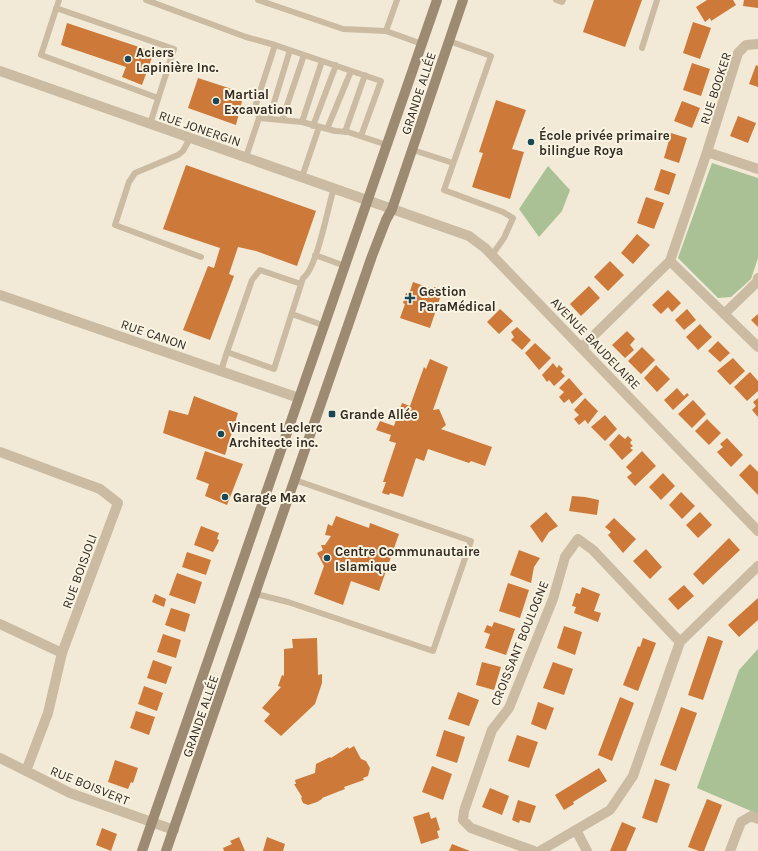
<svg xmlns="http://www.w3.org/2000/svg" width="758" height="851" font-family="Karla,sans-serif">
  <rect width="100%" height="100%" fill="#f2ead6"/>
  <path fill="#aac195" d="M712,163L758,178V258L751,279L731,297L718,298L678,258Z
    M548,166L570,190L562,211L539,237L519,209Z
    M758,649V814L697,788L739,670Z"/>
  <path fill="#cc793a" d="M594,0H642L625,47L583,32Z
    M707,0H733L736,5L711,21L710,18L705,22L696,7Z
    M744,0H758V8L743,6Z
    M693,22L711,28L700,59L683,53Z
    M67,23L154,52L142,85L122,77L126,67L61,45Z
    M692,63L710,69L701,96L683,90Z
    M756,65L758,66V87L749,84Z
    M198,78L244,93L236,125L188,108Z
    M496,100L526,110L512,149L524,152L510,199L472,187L483,153L479,152Z
    M682,101L700,108L692,128L674,121Z
    M738,116L756,123L748,143L730,136Z
    M671,133L687,138L679,163L664,158Z
    M186,165L316,211L297,266L256,251L238,247L229,274L234,276L210,340L183,330L208,266L214,268L220,248L163,229Z
    M661,169L676,174L669,195L654,190Z
    M646,197L664,203L654,229L637,223Z
    M637,234L650,245L633,264L621,253Z
    M610,261L624,275L608,291L594,277Z
    M413,282L433,289L434,287L443,289L430,328L400,318L405,304L403,303L406,293L409,294Z
    M589,286L600,298L581,316L570,304Z
    M668,290L681,303L672,312L668,307L661,314L652,305Z
    M500,309L513,321L499,334L487,322Z
    M687,309L696,320L684,330L675,320Z
    M758,314V327L751,320Z
    M700,324L712,337L698,350L686,337Z
    M517,327L531,340L522,350L511,340L514,337L511,332Z
    M627,331L635,339L630,345L634,350L625,358L612,345Z
    M718,341L730,353L720,362L708,351Z
    M535,343L551,358L539,370L525,353Z
    M642,347L655,360L641,374L628,361Z
    M733,358L745,371L730,385L717,371Z
    M430,359L448,367L433,410L439,409L446,425L441,429L492,447L485,466L471,461L469,463L428,449L424,461L416,458L403,497L390,493L389,495L382,493L386,482H383L396,443L389,441L391,435L376,430L380,421L394,426L402,403L410,406L424,367L426,369Z
    M553,363L557,368L559,365L563,369L561,372L565,376L554,386L549,380L547,382L542,375Z
    M656,365L670,379L657,392L644,378Z
    M750,372L758,381V391L747,401L734,387Z
    M569,378L583,394L572,404L569,399L564,403L559,397L564,392L559,388Z
    M677,388L684,396L687,393L689,395L673,410L664,400Z
    M194,396L238,413L225,455L163,433L169,410L188,415Z
    M585,398L598,411L588,424L585,420L579,425L574,419L579,415L574,410Z
    M758,398V417L752,410L756,406L753,402Z
    M693,400L706,414L692,428L678,414Z
    M605,415L617,429L605,441L591,427Z
    M707,419L721,433L709,445L695,431Z
    M619,434L625,439L628,436L632,440L630,443L633,446L630,448L633,450L622,460L609,445Z
    M727,438L743,455L731,467L717,452L723,447L720,444Z
    M205,451L243,464L227,505L205,496L209,484L196,479Z
    M642,451L656,466L635,486L627,477L632,473L626,467Z
    M750,464L758,472V495L739,475Z
    M663,473L675,486L661,500L649,487Z
    M681,492L695,506L682,519L669,505Z
    M572,496L585,497L599,500L597,515L569,511Z
    M546,512L558,526L549,532L542,543L530,526Z
    M700,512L712,525L698,538L686,525Z
    M336,516L369,528L370,523L399,534L379,591L351,581L343,605L314,594L324,566L317,553L323,550L321,545H325L331,536L325,535L328,524L332,526Z
    M614,518L636,539L623,553L608,535L611,532L605,527Z
    M201,526L219,533L217,539L219,540L218,543L213,552L194,545Z
    M729,538L740,550L703,585L693,574Z
    M646,549L662,567L650,579L633,561Z
    M519,550L540,558L534,567L531,583L510,575Z
    M187,552L211,560L206,575L182,567Z
    M177,573L202,582L195,604L169,595Z
    M508,583L529,590L520,618L499,611Z
    M684,585L694,596L678,610L668,599Z
    M582,587L600,594L594,611L601,613L598,622L574,613L576,607L572,606L576,593L580,594Z
    M155,594L166,599L164,607L152,602Z
    M758,598V620L739,637L728,625Z
    M171,608L190,614L185,632L165,625Z
    M494,622L515,629L506,655L485,648L490,634L484,632L487,625L492,627Z
    M564,626L582,632L575,655L557,648Z
    M163,634L181,640L176,658L157,652Z
    M708,636L723,641L703,700L688,695Z
    M317,638L318,675L322,674V683L315,704L281,736L264,721L270,714L262,708L281,687L278,686L282,675L284,676V649L293,648L292,639Z
    M643,638L656,643L638,691L623,685L638,646L640,647Z
    M153,660L172,667L166,684L147,678Z
    M482,662L501,667L494,690L476,685Z
    M553,662L573,669L564,695L543,688Z
    M144,686L163,693L157,711L138,704Z
    M458,692L479,700L469,726L448,719Z
    M620,697L634,703L612,761L598,755Z
    M538,702L554,708L546,730L531,724Z
    M681,707L697,713L676,771L660,765Z
    M136,711L155,717L149,735L130,728Z
    M444,730L465,737L457,763L436,756Z
    M517,735L538,742L529,768L508,761Z
    M354,746L361,759L366,761L370,768L368,776L363,778L364,780L344,787L345,789L322,798V799L317,802L308,805L303,803L301,798L302,797L294,784H296L295,780L315,773L316,764L330,757L331,758L348,747L349,749Z
    M115,760L138,768L133,783L131,782L128,789L108,782Z
    M432,766L452,774L443,800L422,792Z
    M599,768L607,781L573,802L574,804L564,810L555,795Z
    M655,779L670,784L657,823L642,818Z
    M490,788L509,796L502,815L482,807Z
    M707,799L722,805L704,851H699L688,847Z
    M518,800L536,806L530,823L520,820L519,823L512,820Z
    M429,812L431,819L436,817L440,830L437,831L439,838L421,844L413,817Z
    M622,822L636,828L626,851H610Z
    M102,828L117,834L111,851L96,845Z
    M239,837L245,851H224L223,848L232,844L230,841Z
    M267,837L285,844L283,851H263Z
    M452,844L470,851H449Z"/>
  <g fill="none" stroke-linecap="round" stroke-linejoin="round">
    <path stroke="#cabba2" stroke-width="6" d="M59,0L41,55L158,98
      M146,0L246,37L275,45
      M258,0L343,29L386,31
      M397,0L386,31L422,44
      M556,0L562,2L563,0
      M56,8L174,49L150,124
      M449,41L491,56L444,190L503,212L513,218L504,238L492,255
      M642,48L657,0
      M259,118L302,122L335,131L348,132L387,145
      M269,119L290,50
      M282,120L304,55
      M302,122L322,61
      M313,126L336,65
      M327,129L351,71
      M345,132L365,75
      M190,138L183,151L178,155L135,173L129,182L115,225L201,257
      M413,150L453,163
      M246,157L259,118L256,104L275,45L381,81L361,136
      M302,177L319,127
      M315,255L345,266
      M292,314L325,326
      M227,352L252,280L260,270L301,284
      M221,371L227,352L274,369L303,278C317,269 328,206 334,188
      M256,594L288,602L433,651L471,541L295,480"/>
    <path stroke="#cabba2" stroke-width="10" d="M0,71L469,236L485,248L758,531
      M707,152L758,169
      M670,261L758,347
      M0,295L299,398
      M724,314L757,282L758,278
      M582,347L670,261L707,152L738,53L746,45L758,44
      M0,452L100,489L118,503L62,653L48,713L26,771
      M0,624L62,653
      M0,758L70,793L174,830
      M576,830L587,851
      M534,851L471,828L463,820L464,811L492,730L509,708L553,599L565,557L578,539L593,550L680,642
      M540,851L610,810L633,776L680,642L758,566
      M730,851L741,822L751,816L758,819"/>
    <path stroke="#9d8a73" stroke-width="10" d="M142,851L437,0
      M166,851L372,256L386,220L392,209L463,0"/>
  </g>
  <g fill="#194756" stroke="#f9f3e2" stroke-width="1.5">
    <circle cx="128" cy="59" r="4"/>
    <circle cx="216" cy="101" r="4"/>
    <circle cx="531" cy="142" r="4"/>
    <path d="M408 292h4v4h4v4h-4v4h-4v-4h-4v-4h4z"/>
    <rect x="328" y="410" width="8" height="8" rx="2"/>
    <circle cx="221" cy="434" r="4"/>
    <circle cx="225" cy="497" r="4"/>
    <circle cx="327" cy="558" r="4"/>
  </g>
  <g text-anchor="middle" stroke-width="4" stroke-linejoin="round" paint-order="stroke">
    <g font-size="13" font-weight="bold" fill="#342c24" stroke="#f9f3e2" text-anchor="start">
      <text x="136" y="57">Aciers<tspan x="136" dy="15">Lapinière Inc.</tspan></text>
      <text x="224" y="99">Martial<tspan x="224" dy="15">Excavation</tspan></text>
      <text x="539" y="140">École privée primaire<tspan x="539" dy="15">bilingue Roya</tspan></text>
      <text x="419" y="296">Gestion<tspan x="419" dy="15">ParaMédical</tspan></text>
      <text x="340" y="419">Grande Allée</text>
      <text x="229" y="432">Vincent Leclerc<tspan x="229" dy="15">Architecte inc.</tspan></text>
      <text x="233" y="502">Garage Max</text>
      <text x="335" y="556">Centre Communautaire<tspan x="335" dy="15">Islamique</tspan></text>
    </g>
    <g font-size="13" fill="#342c24" stroke="#f9f3e2">
      <text transform="translate(715 88) rotate(-72)" y="5">RUE BOOKER</text>
      <text transform="translate(418 93) rotate(-72)" y="5">GRANDE ALLÉE</text>
      <text transform="translate(200 128) rotate(19)" y="5">RUE JONERGIN</text>
      <text transform="translate(154 334) rotate(19)" y="5">RUE CANON</text>
      <text transform="translate(596 343) rotate(46)" y="5">AVENUE BAUDELAIRE</text>
      <text transform="translate(79 571) rotate(-70)" y="5">RUE BOISJOLI</text>
      <text transform="translate(519 643) rotate(-68)" y="5">CROISSANT BOULOGNE</text>
      <text transform="translate(200 716) rotate(-71)" y="5">GRANDE ALLÉE</text>
      <text transform="translate(90 785) rotate(22)" y="5">RUE BOISVERT</text>
    </g>
  </g>
</svg>
